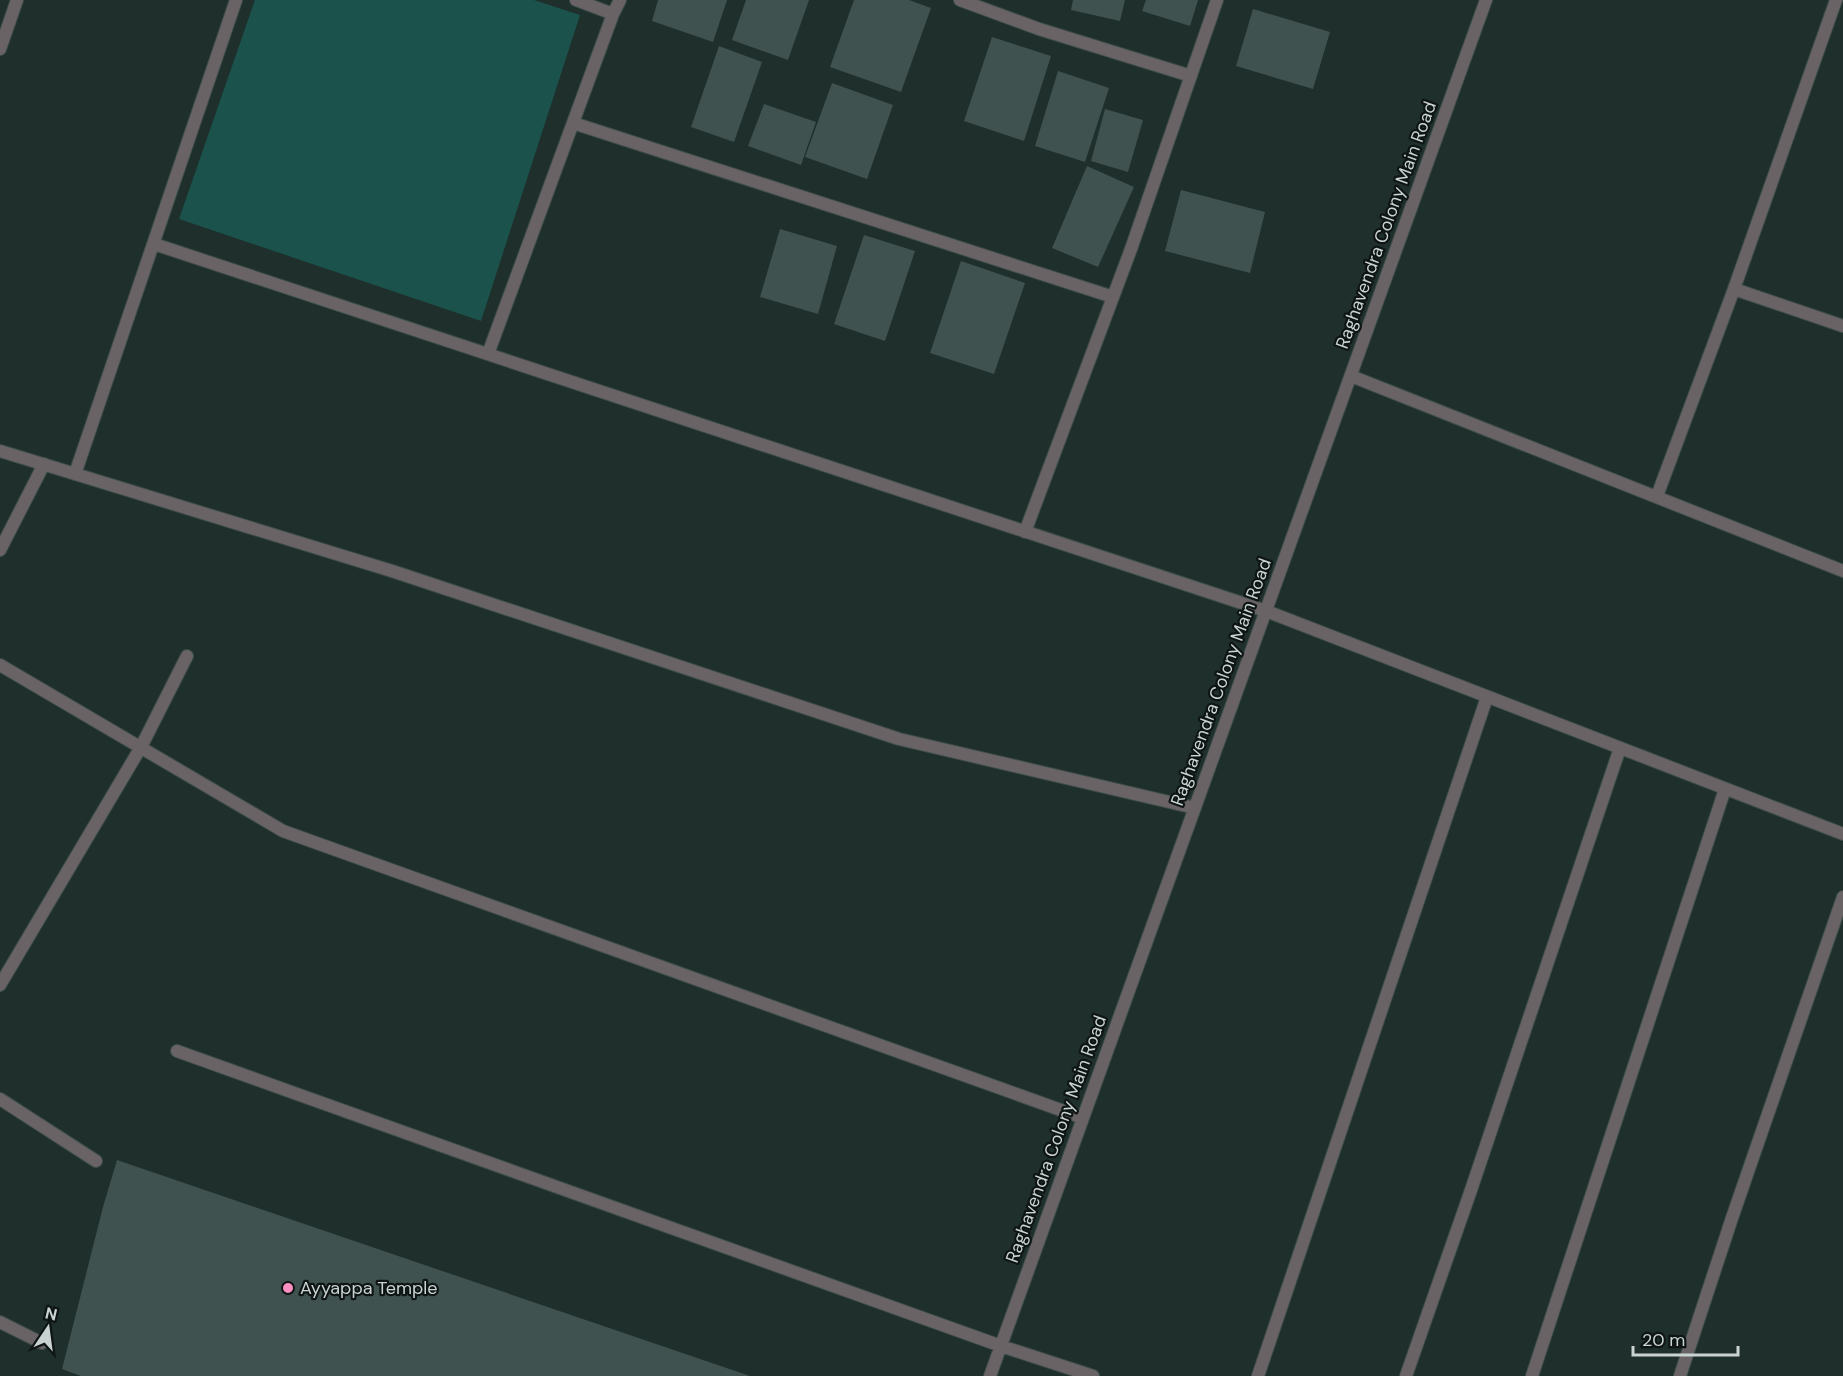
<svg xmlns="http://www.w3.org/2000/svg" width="1843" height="1376" font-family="'DM Sans',sans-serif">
  <rect width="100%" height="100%" fill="#1e2f2c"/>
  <path fill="#1b534c" d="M255,0H534L580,15L481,321L179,219Z"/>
  <path fill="#40524f" d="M658,0H727L713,42L652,21Z
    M746,0H809L788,60L732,40Z
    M854,0H909L931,8L901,92L830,67Z
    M1073,0H1125L1120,21L1071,10Z
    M1146,0H1198L1190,26L1142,11Z
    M1253,9L1330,32L1313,89L1236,66Z
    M992,37L1051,56L1024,141L964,121Z
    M719,46L762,62L734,142L691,127Z
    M1058,71L1109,88L1085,162L1035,146Z
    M832,83L893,105L867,179L805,157Z
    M764,104L816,122L801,165L748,146Z
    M1105,109L1143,120L1128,172L1091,161Z
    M1087,166L1134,187L1098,267L1052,248Z
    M1181,190L1265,212L1250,273L1165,251Z
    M780,229L837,246L818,314L760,297Z
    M864,235L915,251L885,341L834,324Z
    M961,261L1025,283L994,374L930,353Z
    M117,1160L750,1376H81L62,1369L103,1207Z"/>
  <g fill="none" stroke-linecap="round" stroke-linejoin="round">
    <defs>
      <path id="street" d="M576,0L613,14
        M960,0L1039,29L1191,76
        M0,49L17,0
        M573,123L1113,297
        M154,244L1266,611L1843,834
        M1734,289L1843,326
        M488,354L613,14L620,0
        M1351,376L1843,571
        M0,451L392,571L899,739L1195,808
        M75,474L236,0
        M1657,496L1734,289L1836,0
        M1025,532L1131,249L1217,0
        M0,550L44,464
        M0,665L283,831L1083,1118
        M0,985L141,747L187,656
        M177,1051L1001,1346L1093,1376
        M0,1099L96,1161
        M0,1322L42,1343
        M990,1376L1486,0
        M1258,1376L1487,697
        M1406,1376L1471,1190L1620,748
        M1532,1376L1725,789
        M1680,1376L1732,1218L1843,897"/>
    </defs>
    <use href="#street" stroke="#3d4d4a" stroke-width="14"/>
    <use href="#street" stroke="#6a6366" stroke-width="12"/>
  </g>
  <circle fill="#fc8fc2" stroke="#0e1514" stroke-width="2" cx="288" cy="1288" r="6"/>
  <g text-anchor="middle" stroke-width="4.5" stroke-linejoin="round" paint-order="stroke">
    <g font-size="18" fill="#c9d4d2" stroke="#0e1514">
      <text transform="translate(1386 225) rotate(-70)" y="6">Raghavendra Colony Main Road</text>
      <text transform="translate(1221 682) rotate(-70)" y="6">Raghavendra Colony Main Road</text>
      <text transform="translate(1056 1139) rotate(-70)" y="6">Raghavendra Colony Main Road</text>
    </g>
    <g font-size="18" fill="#c9d4d2" stroke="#0e1514" text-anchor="start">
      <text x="300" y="1294">Ayyappa Temple</text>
    </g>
  </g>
  <g transform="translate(48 1328) rotate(13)" stroke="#0e1514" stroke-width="4.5" paint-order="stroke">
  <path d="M0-4.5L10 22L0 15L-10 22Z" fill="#c9d4d2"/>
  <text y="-9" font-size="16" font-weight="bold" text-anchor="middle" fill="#c9d4d2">N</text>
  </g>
  <path d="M1633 1346v9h105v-9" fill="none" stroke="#c9d4d2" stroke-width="3"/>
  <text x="1642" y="1346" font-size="18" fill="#c9d4d2" stroke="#0e1514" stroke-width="4.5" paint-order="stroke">20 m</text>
</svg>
